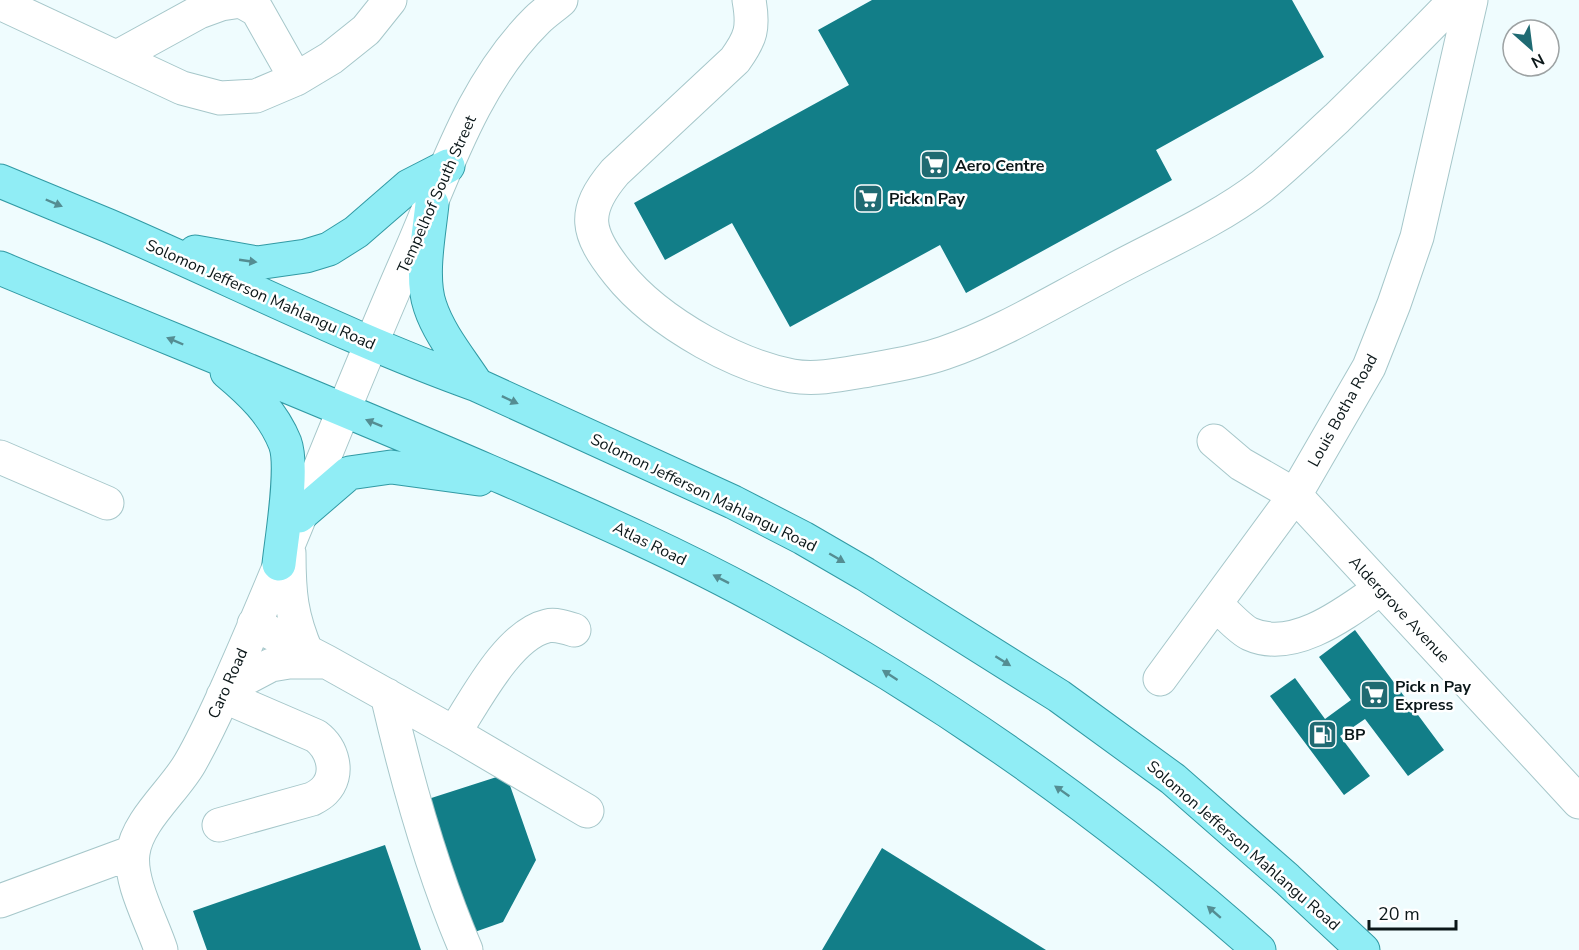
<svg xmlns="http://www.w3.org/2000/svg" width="1579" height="950" font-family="'Nunito Sans',sans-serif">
  <rect width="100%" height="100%" fill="#effcfe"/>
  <path fill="#127e88" d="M872,0H1292L1324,57L1156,150L1172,180L966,293L940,245L790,327L732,223L665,260L634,203L849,85L818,30Z
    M1355,630L1444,750L1408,776L1365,719L1340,736L1370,776L1344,795L1270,696L1295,678L1325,719L1351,700L1319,657Z
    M506,774L536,860L503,922L469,934L422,801Z
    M385,845L421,950H207L193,911Z
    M882,848L1046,950H822Z"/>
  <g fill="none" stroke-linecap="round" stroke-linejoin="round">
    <defs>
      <path id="minor" d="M749,0C754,28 751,38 735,60L615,172C581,212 586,233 618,273C641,302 672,324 704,342C731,357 761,370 792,376C815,380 840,375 863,371C891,366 918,362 944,353C1000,334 1052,302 1104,275C1157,246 1215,222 1263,185C1289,164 1313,140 1337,118C1377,79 1417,40 1455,0
        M0,3L182,88L220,98L256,96L296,79L331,58L366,30L390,0
        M117,57L199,12L221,4L241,1L257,10L296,79
        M1214,441L1241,464L1295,495L1579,802
        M0,457L107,503
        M289,553C289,593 291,616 307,653
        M1215,604C1225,612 1239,629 1250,634C1294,654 1347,612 1381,588
        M254,624L327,662L454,733C475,701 508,635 547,626C555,624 565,627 574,630
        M1160,679L1295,495L1369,367L1394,304L1417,237L1471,0
        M227,688L271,665L289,662H322
        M387,695C407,781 431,869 466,950
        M454,733L587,811
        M219,825L312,799C316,797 321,794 324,791C341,774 332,748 316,736L223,696
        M0,901L133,852
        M161,950C152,922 129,882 133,853C137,821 174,791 190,763C202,742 213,719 223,697C289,551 345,400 410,253C445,173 473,83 537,20C544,13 553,7 561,0"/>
      <path id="major" d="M0,181C36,196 73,211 109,226C232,279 351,340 477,385L733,502L803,538L865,574L1059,696L1173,779L1287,879L1363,950
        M432,204C429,234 420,277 430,306C439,334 461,360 477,385
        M195,252L257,263L306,256L329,249L356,232L409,186L448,166
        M0,268C163,336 326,401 488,471C584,513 677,553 769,604C944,700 1110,817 1259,950
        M227,372C251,392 273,413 285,443C294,467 282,536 279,564
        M299,516L349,473L391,467L479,479"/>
    </defs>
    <use href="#minor" stroke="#a6c7ca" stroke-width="35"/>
    <use href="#major" stroke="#319aa4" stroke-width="35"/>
    <use href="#minor" stroke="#fff" stroke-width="33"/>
    <use href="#major" stroke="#90edf5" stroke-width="33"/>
  </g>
  <defs><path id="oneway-solid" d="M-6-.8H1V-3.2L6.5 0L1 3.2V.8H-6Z" transform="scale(1.5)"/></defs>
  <g fill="#548d92">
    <use href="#oneway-solid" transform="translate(54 203) rotate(23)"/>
    <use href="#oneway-solid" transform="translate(248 261) rotate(8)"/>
    <use href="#oneway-solid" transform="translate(175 341) rotate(-157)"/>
    <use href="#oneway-solid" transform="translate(510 400) rotate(25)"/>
    <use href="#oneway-solid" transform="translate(374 423) rotate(-158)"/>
    <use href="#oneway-solid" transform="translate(837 558) rotate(30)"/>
    <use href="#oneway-solid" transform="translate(721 579) rotate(-153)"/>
    <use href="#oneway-solid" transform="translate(1003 661) rotate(32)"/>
    <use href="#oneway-solid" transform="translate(890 675) rotate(-147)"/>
    <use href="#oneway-solid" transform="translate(1062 791) rotate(-145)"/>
    <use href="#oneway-solid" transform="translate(1214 912) rotate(-139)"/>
  </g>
  <defs>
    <symbol id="supermarket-square" viewBox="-11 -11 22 22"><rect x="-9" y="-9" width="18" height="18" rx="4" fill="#1f6a72" stroke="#fff"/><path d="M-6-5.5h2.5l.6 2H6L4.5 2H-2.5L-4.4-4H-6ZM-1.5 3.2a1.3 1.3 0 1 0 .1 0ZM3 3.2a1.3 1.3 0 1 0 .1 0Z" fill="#fff"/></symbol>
    <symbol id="fuel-square" viewBox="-11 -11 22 22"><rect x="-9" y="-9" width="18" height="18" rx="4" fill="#1f6a72" stroke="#fff"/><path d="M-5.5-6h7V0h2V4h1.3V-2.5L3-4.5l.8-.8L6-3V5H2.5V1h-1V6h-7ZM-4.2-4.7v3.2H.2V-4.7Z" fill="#fff"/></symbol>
  </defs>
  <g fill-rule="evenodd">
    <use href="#supermarket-square" x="918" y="148" width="33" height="33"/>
    <use href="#supermarket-square" x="852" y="182" width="33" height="33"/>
    <use href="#supermarket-square" x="1358" y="678" width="33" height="33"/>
    <use href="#fuel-square" x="1306" y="718" width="33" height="33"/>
  </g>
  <g text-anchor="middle" stroke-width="5" stroke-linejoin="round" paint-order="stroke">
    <g font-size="16" font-weight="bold" fill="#0b1719" stroke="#fff" text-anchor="start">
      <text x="955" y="171">Aero Centre</text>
      <text x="889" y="204">Pick n Pay</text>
      <text x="1395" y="692">Pick n Pay<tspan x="1395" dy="18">Express</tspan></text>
      <text x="1344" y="740">BP</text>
    </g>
    <g font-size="16" fill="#0b1719" stroke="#fff">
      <text transform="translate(436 194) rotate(-66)" y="6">Tempelhof South Street</text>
      <text transform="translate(261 294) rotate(24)" y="6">Solomon Jefferson Mahlangu Road</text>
      <text transform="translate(1342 410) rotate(-61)" y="6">Louis Botha Road</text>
      <text transform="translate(704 492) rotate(26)" y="6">Solomon Jefferson Mahlangu Road</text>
      <text transform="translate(650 543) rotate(26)" y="6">Atlas Road</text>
      <text transform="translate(1400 609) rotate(47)" y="6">Aldergrove Avenue</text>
      <text transform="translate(227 683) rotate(-66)" y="6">Caro Road</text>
      <text transform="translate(1244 845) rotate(41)" y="6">Solomon Jefferson Mahlangu Road</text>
    </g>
  </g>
  <g transform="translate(1531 48) rotate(152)"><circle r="28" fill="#ffffff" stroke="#9da2a3" stroke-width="1.5"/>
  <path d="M0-4.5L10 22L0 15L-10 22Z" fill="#1f6a72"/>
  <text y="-9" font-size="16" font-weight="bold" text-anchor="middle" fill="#0b1719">N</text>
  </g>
  <path d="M1369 920v9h87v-9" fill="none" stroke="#0b1719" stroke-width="3"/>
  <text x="1378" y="920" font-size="18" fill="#0b1719" stroke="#ffffff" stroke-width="4.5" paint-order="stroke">20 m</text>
</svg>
